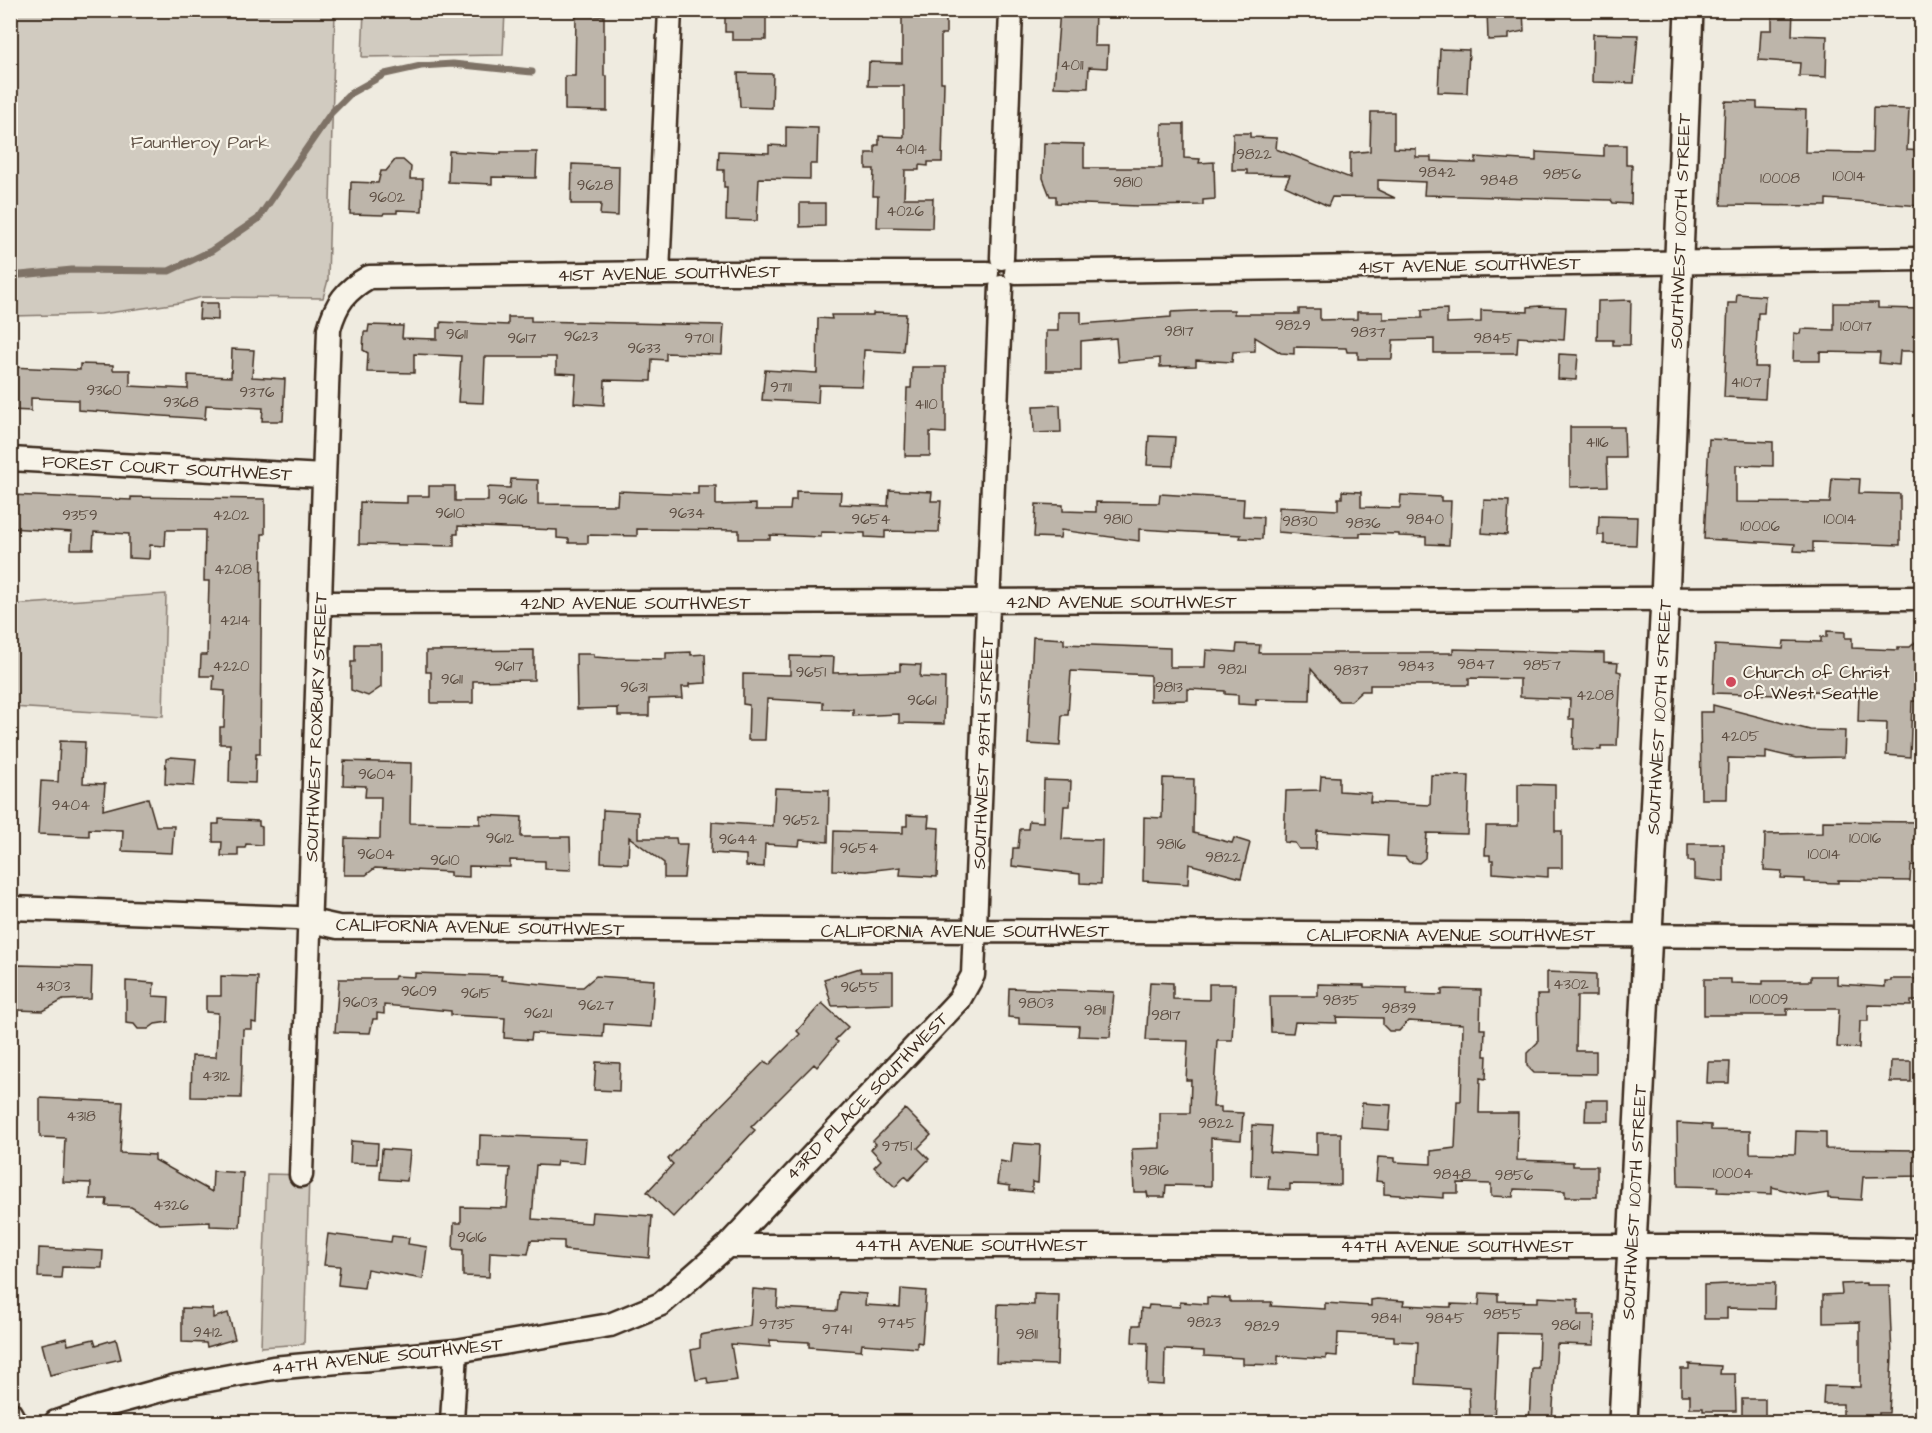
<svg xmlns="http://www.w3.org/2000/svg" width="1932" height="1433" font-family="'Architects Daughter',sans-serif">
  <rect width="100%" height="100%" fill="#efebe0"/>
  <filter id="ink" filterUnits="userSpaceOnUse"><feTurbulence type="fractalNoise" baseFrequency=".0167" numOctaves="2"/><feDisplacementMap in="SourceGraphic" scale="12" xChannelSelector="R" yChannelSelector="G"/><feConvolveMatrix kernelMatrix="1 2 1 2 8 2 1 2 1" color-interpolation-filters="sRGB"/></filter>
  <g filter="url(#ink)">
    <path fill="#d1cbc0" stroke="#867a6f" stroke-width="1.5" d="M10,11H335L328,280L323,298L202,297L179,303L101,314L11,316Z
      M364,11H505L503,55L362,57Z
      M166,594L163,716L11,707V605Z
      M267,1174L309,1175L304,1344L261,1347Z"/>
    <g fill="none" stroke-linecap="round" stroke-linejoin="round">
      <path stroke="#7e7266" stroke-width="7" d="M10,276L72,270L169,271L211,251L258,219L331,113L351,93L385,74L421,66L453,64L532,72"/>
    </g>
    <path fill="#bdb5aa" stroke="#3b2a1e" stroke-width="1.5" d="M725,10H766V40H732V32H725Z
      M1060,10H1095L1094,46H1108L1107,68L1089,67L1088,88L1054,87Z
      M1487,10H1523L1524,31L1509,34V39L1488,40Z
      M1772,10H1793L1792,35L1827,36L1826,77L1799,76L1800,63L1759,60L1761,30H1772Z
      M902,11H946V34H941V82H944L942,162H928V166L919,165V170H905L904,198H933L932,228L877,227L878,196H873L874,169H866V153H875V145H879V136L904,137V86H868L869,62L902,63Z
      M576,15L604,16V76H607V111L565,110V76H575Z
      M1593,34L1638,35L1634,83L1592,82Z
      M1440,49L1469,50L1467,93L1438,92Z
      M738,73L773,74L772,108L740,107Z
      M1725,101L1757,102V108L1806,110L1805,152L1872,153L1873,108L1909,109L1907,150L1922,151V206L1826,199V206L1721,205Z
      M1371,112H1394V148L1416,149V157H1431V161L1476,163V157L1536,161V152L1604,156V145H1626V165H1632L1631,204L1613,203L1611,200L1424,195L1425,182L1378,180V190L1395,198L1332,197L1328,206L1285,186L1290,175L1247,174V170H1232L1233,133H1250V137L1277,138L1276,149L1350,178V153L1370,151Z
      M1162,124H1184V158L1200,159L1199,163L1214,162L1215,199L1203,200V205L1139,206L1056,203V196H1050L1043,178L1044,143L1084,144V168H1162Z
      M786,127L818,128L817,164H810V179L759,178L757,221L726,220L727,187H724V170H718L719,151L769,153V145L786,146Z
      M449,151L501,154V152H537L536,178L492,177V184L448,182Z
      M395,160H403L411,167L410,179H423L422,211L397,210V213H384L383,215L350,214L351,182L378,183L381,171H386Z
      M572,164L619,166L618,216L600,215L601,204H571Z
      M800,203H825V226L800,227Z
      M1737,294L1765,296L1764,313H1758L1755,367H1767L1765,399L1724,397L1728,303H1736Z
      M1631,300L1630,345H1613V340H1597L1598,301Z
      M200,303H218V320L199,319Z
      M1834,303H1878V308L1922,309V351H1900L1899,365L1879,363L1880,353L1820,352V361H1793L1794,333L1800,334L1801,329L1834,330Z
      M1540,306L1566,307L1564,340L1518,337L1517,353H1434V339L1393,340L1392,359H1358V352H1347L1346,348L1294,347V354L1281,353L1255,337V351L1233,352L1232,362L1196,360V366L1160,367V358L1118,362L1116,338L1081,341V371H1046V331H1058V312H1081V324L1171,317V312L1215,310H1234V314H1299V309H1320V320L1357,319V312H1383V319L1422,318V310L1447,309V323L1481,322V310L1528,312V307Z
      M873,313L906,314L903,352L864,350L862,386L819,385L818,403L762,400L765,370L817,373L818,318L832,319L831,315H873Z
      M508,317H531V321L724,325L722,355L666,353V360L652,359L651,381L605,380L604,405L574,403L576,374L556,373V357H485L483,403L458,402L461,356L414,354V373L367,372L368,353L363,350L364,332H368L369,325L403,326L402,338L437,339V328H441V322L508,325Z
      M232,349L254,350L252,377L285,379L283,421H262L263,408L206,405L205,419L78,410V400L31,398V411L10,410V367L80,370V364L113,365V370H130V386L188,389V375L231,377Z
      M1559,354L1578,355L1576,380L1558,379Z
      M912,367H946V433L930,432V456H905L907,388H911Z
      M1060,405L1061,432L1034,433L1033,406Z
      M1570,427H1624L1625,458H1607L1608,486L1570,487Z
      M1149,436L1175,437L1173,466L1147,465Z
      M1709,439L1773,442V466L1736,465V502L1830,503L1832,478L1860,479L1859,493L1900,494V545L1813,542V552L1794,551L1795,544L1704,539Z
      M511,479L538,480V504L617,505L618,491L698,494V486H716V505L756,504V510H790L791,500H796V491L841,492L840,504L888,506L889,490L932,492L931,501H941L939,532L885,531V538L865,537V533L821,532V537L770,535V539H739V530L637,529V536L588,535V543H569V539L557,538V530L458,526V534H454V546L359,544L360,502L407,503V496H429V486H455V501H488V487L510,488Z
      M1342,491L1361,492V507L1400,508L1401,495L1441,497V501H1451L1449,545L1426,544V537L1399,536V534L1360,533V537H1341L1278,532L1279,507L1338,510V498H1342Z
      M1160,494L1244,499L1243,516L1263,517L1262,539L1240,538L1241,535L1139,529V541L1061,530L1060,538L1034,537L1036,504L1063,505V511L1096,512V502L1159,503Z
      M10,495L131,500V497L265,499V534H262L260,754H256L255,783L229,782L230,744H220V727H224L225,691L213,690L214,676H200L201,655H207L209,581H204L205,530H166L165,546L150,545L149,559L129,558V534L94,532L93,549H71L72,532L10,528Z
      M1484,500L1509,501L1507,535L1482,533Z
      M1599,516L1637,517L1636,545L1604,544V535H1598Z
      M1827,631L1845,632V638H1852V648L1898,650V647H1910L1922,636V702L1912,701L1910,757L1886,755L1887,723L1858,722L1859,692L1812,691V696L1713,693L1715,645L1783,649L1784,641L1821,642V637H1827Z
      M1033,637L1064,639V644L1170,648V667H1205L1206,650L1236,652L1237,644L1260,645L1259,653H1453V649L1604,653V662L1618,663L1617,671L1621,672L1617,746H1601V750L1573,749L1574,719H1569L1570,699L1520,697V679L1469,678V685H1370V691H1362L1351,701H1339L1311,669L1310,700L1256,699V705L1238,704V695L1225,694V691L1188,689V700L1150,701V675L1071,671L1068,715H1062L1060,746L1028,744Z
      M355,644H380L381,648V687L368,696L351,690V662H355Z
      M534,650V680L473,681V703H431V672H426V651Z
      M691,652V655L705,654L706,683L689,684V687H682L683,698L649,699V716H618V708L577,709L576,654H594V657L609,658L666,659V653Z
      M790,656L834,657L833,673L900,671V664L921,665L920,677L945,678L944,724L899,723V714L853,716V710L823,709V702L767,699L765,740H748L749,705L743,704V674L790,675Z
      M1713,705L1810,730L1845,731L1844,757L1796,758L1766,751V759L1728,758L1727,799H1701L1700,712H1713Z
      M60,741L85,742L83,783L105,784L103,810L148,798L156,826H174L172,853L122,851L123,830L89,829V836L38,834L41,781L58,782Z
      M171,757L196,759L194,786L165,784L166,759Z
      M344,761L411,763L410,823L480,824V815L522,817L521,837H570L571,870L545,869V861L510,860V867L469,866V877L450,876V872L375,868L366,875H344L345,838L380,839L381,797H365L366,786L343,785Z
      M1431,775L1469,776L1467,834L1427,833L1425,858L1419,863L1409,862L1405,857L1387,856L1388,835L1317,831L1316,849H1299L1295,843L1284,842L1286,791L1320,790L1321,776L1339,777V791L1371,793L1370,802L1430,805Z
      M1163,778L1194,779L1193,833L1232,843L1234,838L1250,843L1241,878L1189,864L1188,884L1143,881L1144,817L1162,818Z
      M1044,780L1071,781L1070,806H1064L1062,839L1102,840L1101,884L1080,883V874L1012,866L1013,848H1018L1020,829H1028L1029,821L1043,822Z
      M1518,784L1555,785V831H1562V868H1548V877L1493,873V860H1490V855H1485L1486,826H1518Z
      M775,788L829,790L828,842L800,840L799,846L765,844L764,867L746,866V855L711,853L712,822L773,826Z
      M603,810L638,812V838H676L677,844H687L684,878H664V863L629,837L628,863L601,862Z
      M907,815L929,816L928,827L939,828L937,877L900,875L901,867L866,871L833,870L834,831L903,833V826H907Z
      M219,819L259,821V826L262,827V845L246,844L245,848H238V856H221L222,842H213V824H219Z
      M1823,821L1921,822L1919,866L1911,865L1910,881L1838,880V883L1805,882V879L1781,878L1782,871L1764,870L1765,834L1823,833Z
      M1688,844H1724V882L1694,879V861H1688Z
      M18,965L92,967L91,999L63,1000L43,1011L18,1010Z
      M860,968L861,972H893V1004L832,1006L824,979Z
      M1547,972L1596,974V996H1577L1576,1051H1596V1074L1534,1073L1527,1066V1053L1538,1042L1537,995H1547Z
      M415,973L502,976L501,980L574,987H583L596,976L654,980L651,1027L604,1024L603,1037L532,1033L531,1040L504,1038L505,1018L451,1015V1011L384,1005V1014L377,1013V1019H373L370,1033L335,1032L339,979H394L395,976L415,977Z
      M221,976L258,977L256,1023L252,1022V1029H243L241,1098L191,1097L192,1056L216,1057L218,1013L206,1012V996H221Z
      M1811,976H1837V984L1885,987V981H1891V979H1918V1001H1911V1006L1868,1005V1021H1860L1859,1048L1837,1047L1839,1009H1787V1015H1704V979H1731V983L1763,984V981H1811Z
      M126,981L154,983L153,996L169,997L168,1022L155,1024L148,1029H138L134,1024L126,1023Z
      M1150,982L1173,983V999L1209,1000V984H1235L1232,1040H1217L1213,1107H1221V1112L1243,1113L1241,1140L1211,1138V1186L1166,1185L1165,1197H1148L1147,1192H1134L1132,1149L1160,1148V1113H1190L1191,1080H1186L1188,1041L1146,1040Z
      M1318,984L1364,985V987L1407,988V994L1442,995V990L1446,989L1481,990L1480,1029H1485L1484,1056H1487L1486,1079L1480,1078L1479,1113H1518L1517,1160L1573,1162V1166H1597V1197H1565V1191L1514,1189L1513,1197L1491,1196V1184L1458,1183V1193H1444V1198L1384,1194V1182L1376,1181L1378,1157L1395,1158V1162L1431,1164V1151L1455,1148L1457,1101H1461L1463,1024L1408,1021L1399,1031H1389L1383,1025V1018L1336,1017L1337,1023L1295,1022L1293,1033L1271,1032L1270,996H1318Z
      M1009,988L1114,992L1110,1037L1078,1036L1079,1026L1019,1024V1018L1008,1017Z
      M822,1003L848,1027L835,1040L838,1042L817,1067L814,1064L751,1127L755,1130L673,1217L647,1192L673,1164L668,1159L765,1061L769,1065L800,1034L797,1031Z
      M1891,1061H1911V1082H1890Z
      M596,1062L620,1063L619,1091L594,1090Z
      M1708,1062H1730L1729,1083H1707Z
      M40,1098L123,1102L120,1153L155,1155V1160L212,1192L213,1171L243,1173L240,1227L210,1226V1222L160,1224L131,1207L106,1206L107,1199H90L91,1183L63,1182L65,1138L40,1137Z
      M1586,1100H1609V1121H1585Z
      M1362,1103L1391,1105L1389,1130L1361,1128Z
      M905,1109L931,1135L918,1148L929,1159L909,1180L905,1176L895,1187L874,1167L881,1160L871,1149L876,1144L873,1141Z
      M1677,1123L1711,1125V1130L1750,1131V1153L1795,1154L1796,1131L1826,1132V1149L1922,1150V1176L1863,1177L1861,1200L1828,1198V1193L1808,1196L1772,1187V1194L1717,1192L1718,1187L1678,1186Z
      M1252,1125L1272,1126L1270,1152L1317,1155V1133H1341V1185L1290,1184V1190L1268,1189L1269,1176L1251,1175Z
      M480,1135L586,1139L584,1163L557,1161L556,1166L536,1165L532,1219L591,1223L592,1212L652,1216L649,1258L564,1250V1241L531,1240L528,1254L490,1252L489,1277L463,1276V1250L453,1249L454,1223H461V1207L507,1208L510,1168L479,1167Z
      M351,1141L378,1143L377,1164L350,1163Z
      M1013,1143L1040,1145L1038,1183L1032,1182V1192L1010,1190V1186L997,1184L1000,1161L1011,1163Z
      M382,1149L410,1151L407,1181L380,1179Z
      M328,1234L391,1242L392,1236L409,1238L408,1244L427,1247L423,1279L367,1269L364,1288L338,1285L340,1266L324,1265Z
      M39,1248L103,1251L102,1268L62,1267L61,1278L38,1277Z
      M1752,1283H1775L1774,1309L1727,1308V1319H1704V1285Z
      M1866,1283V1285H1889L1892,1357L1889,1413H1879V1422H1843V1404H1823L1824,1386L1860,1387V1322L1823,1323V1295L1842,1294L1841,1284Z
      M753,1289L778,1291L777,1308L837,1311L839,1292L866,1294L865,1305L900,1307L901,1289L926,1291L922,1343L917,1342V1348L862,1344L861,1351L809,1347V1342L770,1340V1347L731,1344L737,1380L708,1384L707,1378L696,1380L691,1350L700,1348V1335L750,1326Z
      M1480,1293L1498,1294V1301L1538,1302V1297L1578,1299V1315H1595L1594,1345L1557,1344L1552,1422H1529L1532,1368H1538L1539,1334L1498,1333L1494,1422H1470L1469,1387L1416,1384L1418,1342L1394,1341V1336L1338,1333L1337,1356L1326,1355V1359L1278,1356V1365L1243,1364V1358L1204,1356V1351L1165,1349L1164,1385L1147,1384L1148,1343L1132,1342L1133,1325H1140L1141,1308L1148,1309L1149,1305L1180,1307V1302L1207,1304V1297L1230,1298V1302H1272L1271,1306L1325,1309V1303L1371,1306V1300L1377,1299L1404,1301L1403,1305L1446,1307H1451V1304L1479,1305Z
      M1034,1294L1059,1295L1057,1365L996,1363L998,1304L1034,1305Z
      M182,1308L213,1309V1318L228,1313L235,1339L207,1347L206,1343L182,1342Z
      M67,1338L68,1345L94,1339L96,1345L116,1339L121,1359L50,1375L42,1344Z
      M1689,1364L1721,1366L1720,1374H1735L1736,1411H1703V1408H1690V1395H1681V1369H1689Z
      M1742,1399H1765V1422H1742Z"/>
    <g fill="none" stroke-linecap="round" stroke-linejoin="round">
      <defs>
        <path id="minor" d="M1002,258L1011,10
          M1016,272L1922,259
          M658,273L670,10
          M10,459L323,476
          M321,603L1922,598
          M10,908L297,918L338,927L1922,937
          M301,1175L329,329C336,303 346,290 369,277L658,273H987
          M727,1246L959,1000L973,975L1001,287
          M10,1413L15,1422
          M56,1422L100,1407L176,1386L273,1368L456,1351L610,1325L661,1304L727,1246H1742L1922,1250
          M452,1422L456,1351"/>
        <path id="tertiary" d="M1623,1422L1665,599L1689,10"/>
      </defs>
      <use href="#minor" stroke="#3b2a1e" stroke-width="27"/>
      <use href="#tertiary" stroke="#3b2a1e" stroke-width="32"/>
      <use href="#minor" stroke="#f7f3e8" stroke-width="22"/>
      <use href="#tertiary" stroke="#f7f3e8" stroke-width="27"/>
    </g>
  </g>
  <circle fill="#d1495b" stroke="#f7f3e8" stroke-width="2" cx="1731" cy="682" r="6"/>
  <g text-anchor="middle" stroke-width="4.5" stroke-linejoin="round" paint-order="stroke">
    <g font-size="15" fill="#5c4d41">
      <text x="1072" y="70">4011</text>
      <text x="911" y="154">4014</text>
      <text x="1254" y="159">9822</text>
      <text x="1437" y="177">9842</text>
      <text x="1562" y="179">9856</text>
      <text x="1849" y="181">10014</text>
      <text x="1780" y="183">10008</text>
      <text x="1499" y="185">9848</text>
      <text x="1128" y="187">9810</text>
      <text x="595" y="190">9628</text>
      <text x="387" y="202">9602</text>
      <text x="905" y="216">4026</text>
      <text x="1293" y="330">9829</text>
      <text x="1856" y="331">10017</text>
      <text x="1179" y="336">9817</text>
      <text x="1368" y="337">9837</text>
      <text x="457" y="339">9611</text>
      <text x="581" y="341">9623</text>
      <text x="522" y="343">9617</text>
      <text x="699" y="343">9701</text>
      <text x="1493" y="343">9845</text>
      <text x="644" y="353">9633</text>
      <text x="1746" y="387">4107</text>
      <text x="781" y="392">9711</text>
      <text x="104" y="395">9360</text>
      <text x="257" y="397">9376</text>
      <text x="181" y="407">9368</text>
      <text x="926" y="409">4110</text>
      <text x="1597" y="447">4116</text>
      <text x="513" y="504">9616</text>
      <text x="450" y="518">9610</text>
      <text x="687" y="518">9634</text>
      <text x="80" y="520">9359</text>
      <text x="231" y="520">4202</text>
      <text x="871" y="524">9654</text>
      <text x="1118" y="524">9810</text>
      <text x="1425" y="524">9840</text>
      <text x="1840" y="524">10014</text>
      <text x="1300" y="526">9830</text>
      <text x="1363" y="528">9836</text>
      <text x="1760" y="531">10006</text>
      <text x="233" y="574">4208</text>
      <text x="235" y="625">4214</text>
      <text x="1476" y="669">9847</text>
      <text x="1542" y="670">9857</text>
      <text x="231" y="671">4220</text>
      <text x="509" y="671">9617</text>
      <text x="1416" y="671">9843</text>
      <text x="1232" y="674">9821</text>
      <text x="1351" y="675">9837</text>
      <text x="811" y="677">9651</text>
      <text x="452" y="684">9611</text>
      <text x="634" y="692">9631</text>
      <text x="1169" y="692">9813</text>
      <text x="1595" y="700">4208</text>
      <text x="922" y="705">9661</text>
      <text x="1740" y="741">4205</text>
      <text x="377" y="779">9604</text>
      <text x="71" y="810">9404</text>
      <text x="801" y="825">9652</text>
      <text x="500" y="843">9612</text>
      <text x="1865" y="843">10016</text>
      <text x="738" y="844">9644</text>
      <text x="1171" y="849">9816</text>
      <text x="859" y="853">9654</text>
      <text x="376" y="859">9604</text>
      <text x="1824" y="859">10014</text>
      <text x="1223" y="862">9822</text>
      <text x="445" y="865">9610</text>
      <text x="1571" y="989">4302</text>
      <text x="53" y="991">4303</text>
      <text x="860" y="992">9655</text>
      <text x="419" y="996">9609</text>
      <text x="476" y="998">9615</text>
      <text x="1769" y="1004">10009</text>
      <text x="1341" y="1005">9835</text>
      <text x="360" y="1007">9603</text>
      <text x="1036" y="1008">9803</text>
      <text x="596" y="1010">9627</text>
      <text x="1399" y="1013">9839</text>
      <text x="1095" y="1015">9811</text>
      <text x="538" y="1018">9621</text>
      <text x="1166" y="1020">9817</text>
      <text x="216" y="1081">4312</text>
      <text x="81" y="1121">4318</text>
      <text x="1216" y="1128">9822</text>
      <text x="897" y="1151">9751</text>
      <text x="1154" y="1175">9816</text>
      <text x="1733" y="1178">10004</text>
      <text x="1452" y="1179">9848</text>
      <text x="1514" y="1180">9856</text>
      <text x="171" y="1210">4326</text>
      <text x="472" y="1242">9616</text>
      <text x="1503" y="1319">9855</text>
      <text x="1386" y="1323">9841</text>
      <text x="1445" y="1323">9845</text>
      <text x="1204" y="1327">9823</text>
      <text x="897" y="1328">9745</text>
      <text x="777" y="1329">9735</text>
      <text x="1566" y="1330">9861</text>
      <text x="1262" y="1331">9829</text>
      <text x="837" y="1334">9741</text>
      <text x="208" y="1337">9412</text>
      <text x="1027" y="1339">9811</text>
    </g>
    <g font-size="18" fill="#605246" stroke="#f7f3e8">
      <text x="200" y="148">Fauntleroy Park</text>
    </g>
    <g font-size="18" fill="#3b2a1e" stroke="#f7f3e8">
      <text transform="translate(1680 231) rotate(-88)" y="6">SOUTHWEST 100TH STREET</text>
      <text transform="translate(1469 265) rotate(-1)" y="6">41ST AVENUE SOUTHWEST</text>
      <text transform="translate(669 273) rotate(-1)" y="6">41ST AVENUE SOUTHWEST</text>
      <text transform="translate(167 468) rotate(3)" y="6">FOREST COURT SOUTHWEST</text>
      <text x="1121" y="608">42ND AVENUE SOUTHWEST</text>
      <text x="635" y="609">42ND AVENUE SOUTHWEST</text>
      <text transform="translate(1659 717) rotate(-87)" y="6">SOUTHWEST 100TH STREET</text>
      <text transform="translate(316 727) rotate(-88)" y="6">SOUTHWEST ROXBURY STREET</text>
      <text transform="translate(983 753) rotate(-88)" y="6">SOUTHWEST 98TH STREET</text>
      <text transform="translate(480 927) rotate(1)" y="6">CALIFORNIA AVENUE SOUTHWEST</text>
      <text x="965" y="937">CALIFORNIA AVENUE SOUTHWEST</text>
      <text x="1451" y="941">CALIFORNIA AVENUE SOUTHWEST</text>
      <text transform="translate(867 1096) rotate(-46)" y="6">43RD PLACE SOUTHWEST</text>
      <text transform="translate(1634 1202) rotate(-87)" y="6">SOUTHWEST 100TH STREET</text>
      <text x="971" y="1251">44TH AVENUE SOUTHWEST</text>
      <text x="1457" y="1252">44TH AVENUE SOUTHWEST</text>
      <text transform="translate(387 1356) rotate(-6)" y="6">44TH AVENUE SOUTHWEST</text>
    </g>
    <g font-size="18" fill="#3b2a1e" stroke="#f7f3e8" text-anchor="start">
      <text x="1743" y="678">Church of Christ<tspan x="1743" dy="21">of West Seattle</tspan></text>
    </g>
  </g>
  <rect width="1932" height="1433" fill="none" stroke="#f7f3e8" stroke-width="36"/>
  <rect x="18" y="18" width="1896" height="1397" fill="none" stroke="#3b2a1e" stroke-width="2" filter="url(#ink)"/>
</svg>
